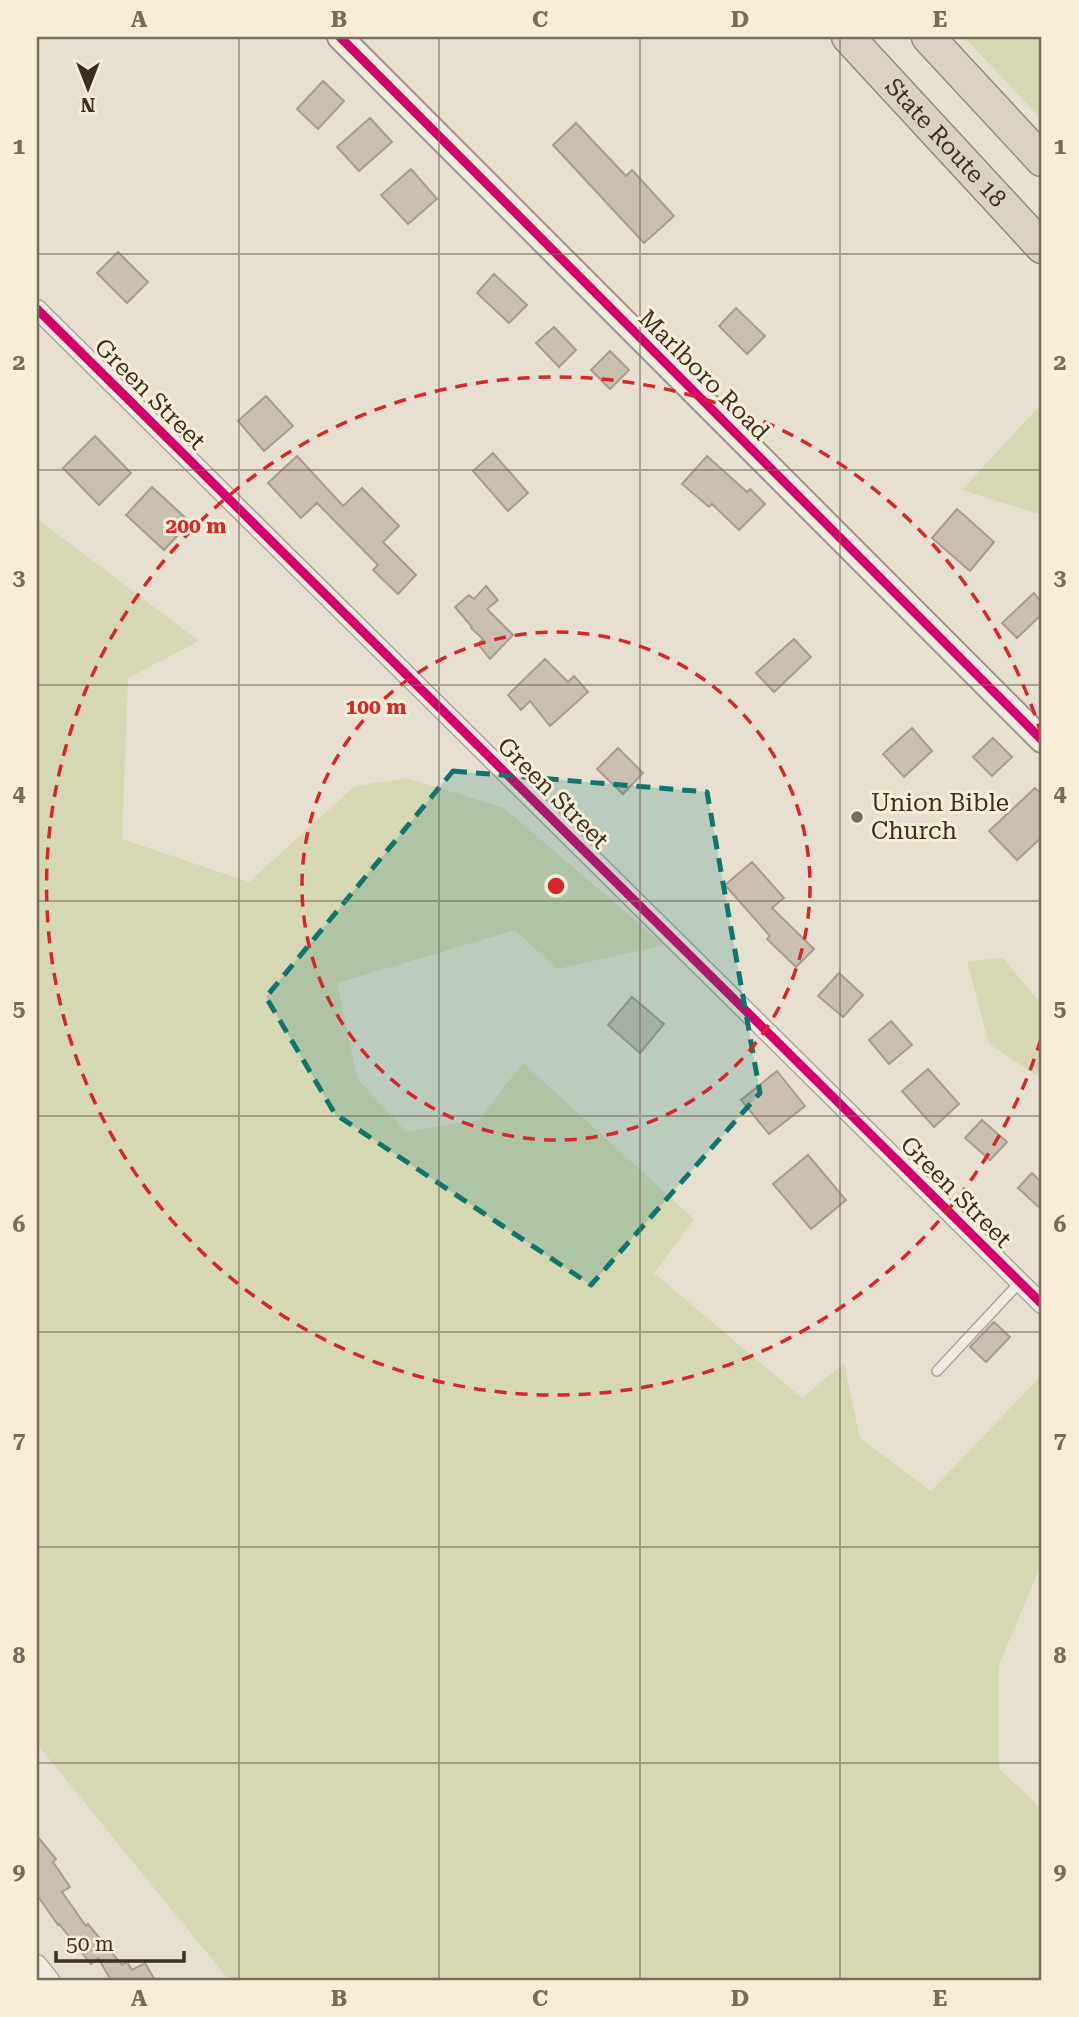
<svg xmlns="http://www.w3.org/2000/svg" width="1079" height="2017" font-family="'Roboto Serif',serif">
  <rect width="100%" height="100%" fill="#e7e0d1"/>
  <path fill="#d6d7b3" d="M964,37H1042V120Z
    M1042,403V515L962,490Z
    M37,519L199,641L128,678L122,839L249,882L355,786L407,778L504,808L664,945L557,969L515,930L337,983L357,1078L406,1132L479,1120L523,1063L694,1219L654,1273L802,1398L844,1363L860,1438L931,1491L1042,1375V1562L999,1665V1769L1039,1806L1042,1804V1980H229L37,1744Z
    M1003,958L1042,1005V1079L989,1044L967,961Z"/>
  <path fill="#cbbfb2" stroke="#a89c90" stroke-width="2" d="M323,81L344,101L318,129L297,109Z
    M370,118L392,142L359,171L337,147Z
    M576,123L626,176L632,170L674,216L644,243L553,145Z
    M411,169L437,199L408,224L381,195Z
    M118,252L148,282L127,303L97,273Z
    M494,274L527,305L509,323L477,293Z
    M736,308L765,336L747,354L719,326Z
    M554,327L576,350L559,367L536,343Z
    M610,351L629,370L610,389L591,370Z
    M266,396L293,426L264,451L238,421Z
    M95,436L131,473L99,505L63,468Z
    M493,453L528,493L508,511L473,471Z
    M297,456L343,506L362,488L399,526L383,542L416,575L398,594L373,570L378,565L317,503L301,518L268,483Z
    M707,456L747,492L750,489L765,504L739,530L712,504L709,507L682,484Z
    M152,487L190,522L164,550L126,515Z
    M957,509L994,542L970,571L932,538Z
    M486,586L498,600L487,609L513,635L490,659L478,644L483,639L471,628L472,627L455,607L469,595L474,599Z
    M1034,593L1042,603V614L1017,638L1002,623Z
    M794,639L811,657L774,692L756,673Z
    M545,659L568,682L574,676L588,692L550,726L530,701L521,710L508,695Z
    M912,728L932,751L904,777L883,754Z
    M993,738L1012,757L992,776L973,757Z
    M618,748L643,773L623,794L597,769Z
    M1035,788L1042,795V837L1017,860L989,831Z
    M752,862L784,898L772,908L814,949L796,967L767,939L770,936L725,885Z
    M839,973L863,995L843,1017L818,996Z
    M632,997L664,1024L640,1053L608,1025Z
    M891,1021L912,1045L889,1064L869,1040Z
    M928,1069L959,1104L934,1127L902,1091Z
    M777,1071L805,1106L769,1134L741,1100Z
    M982,1120L1007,1142L990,1160L965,1138Z
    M808,1155L846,1200L811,1229L773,1184Z
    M1032,1173L1042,1183V1210L1018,1188Z
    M994,1322L1010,1337L986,1362L970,1347Z
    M37,1836L56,1859L53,1862L70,1887L62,1892L86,1926L88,1924L122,1965L127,1962L132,1970L145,1963L155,1980H111L98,1958L91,1964L59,1924L58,1925L37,1895Z"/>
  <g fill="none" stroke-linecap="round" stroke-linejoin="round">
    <defs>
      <path id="lane" d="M937,1371L1020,1282"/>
      <path id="street" d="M37,309L1042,1304
        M37,1964L50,1980"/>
      <path id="secondary" d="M340,37L1042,740"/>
      <g id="highway">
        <path id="s1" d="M848,37L1042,247"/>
        <path d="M928,37L1042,160"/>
      </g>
    </defs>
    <use href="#lane" stroke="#ada599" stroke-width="12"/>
    <use href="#street" stroke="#ada599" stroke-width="21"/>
    <use href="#secondary" stroke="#9c958a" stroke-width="28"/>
    <use href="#highway" stroke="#928b80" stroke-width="35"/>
    <use href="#lane" stroke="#efebe3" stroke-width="9"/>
    <use href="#street" stroke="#efebe3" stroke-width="18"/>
    <use href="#secondary" stroke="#efebe3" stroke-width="24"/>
    <use href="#highway" stroke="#dad1c2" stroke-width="32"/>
    <defs>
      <path id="cycleway" d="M340,37L1042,740
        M37,309L1042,1304"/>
    </defs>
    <use href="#cycleway" stroke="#f7eed8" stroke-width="13"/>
    <use href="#cycleway" stroke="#d6006c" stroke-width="9"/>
  </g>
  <path fill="#0f766e" fill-opacity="0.2" stroke="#0f766e" stroke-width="5" stroke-dasharray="14 9" stroke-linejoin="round" d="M453,771L707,792L760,1093L591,1285L335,1114L266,997Z"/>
  <path fill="none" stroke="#786c5e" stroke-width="2" stroke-opacity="0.55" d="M239,37V1980M439,37V1980M640,37V1980M840,37V1980M37,254H1042M37,470H1042M37,685H1042M37,901H1042M37,1116H1042M37,1332H1042M37,1547H1042M37,1763H1042"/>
  <g fill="none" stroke="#d62828" stroke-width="3.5" stroke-dasharray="12 9">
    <circle cx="556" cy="886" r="254"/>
    <path d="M1041 1039A509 509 0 1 1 1041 733"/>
  </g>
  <circle fill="#786c5e" stroke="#f7eed8" stroke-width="2.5" cx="857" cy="817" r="7"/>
  <g text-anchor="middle" stroke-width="6" stroke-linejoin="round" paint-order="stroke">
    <g font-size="24" fill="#3d2e20" stroke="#f7eed8">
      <text dy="8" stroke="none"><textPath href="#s1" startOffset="144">State Route 18</textPath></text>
      <text transform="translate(704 375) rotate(45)" y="8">Marlboro Road</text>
      <text transform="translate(150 394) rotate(45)" y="8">Green Street</text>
      <text transform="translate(553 793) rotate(45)" y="8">Green Street</text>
      <text transform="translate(956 1192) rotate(45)" y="8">Green Street</text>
    </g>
    <g font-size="24" fill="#3d2e20" stroke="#f7eed8" text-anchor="start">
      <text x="871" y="811">Union Bible<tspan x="871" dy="28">Church</tspan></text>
    </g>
  </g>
  <circle cx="556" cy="886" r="10" fill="#d62828" stroke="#f7eed8" stroke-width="3.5"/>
  <g font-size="21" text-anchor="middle" font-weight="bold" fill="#d62828" stroke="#f7eed8" stroke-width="6" stroke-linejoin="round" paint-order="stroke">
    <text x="196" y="533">200 m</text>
    <text x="376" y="714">100 m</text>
  </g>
  <rect width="1079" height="2017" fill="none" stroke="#f7eed8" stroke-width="77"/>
  <g transform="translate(88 88) rotate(180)" stroke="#f7eed8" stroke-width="5" paint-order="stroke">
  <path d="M0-5L12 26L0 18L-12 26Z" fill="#3d2e20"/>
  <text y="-10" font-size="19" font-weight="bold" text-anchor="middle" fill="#3d2e20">N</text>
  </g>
  <path d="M56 1951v10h128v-10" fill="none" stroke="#3d2e20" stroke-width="3.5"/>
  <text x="66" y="1951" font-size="21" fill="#3d2e20" stroke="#f7eed8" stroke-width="5" paint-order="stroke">50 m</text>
  <rect x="38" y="38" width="1002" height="1941" fill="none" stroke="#786c5e" stroke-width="2.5"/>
  <g font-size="23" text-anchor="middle" font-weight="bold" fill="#786c5e">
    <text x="139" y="27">A</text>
    <text x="339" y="27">B</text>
    <text x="540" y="27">C</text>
    <text x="740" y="27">D</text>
    <text x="940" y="27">E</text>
    <text x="19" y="154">1</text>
    <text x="1060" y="154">1</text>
    <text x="19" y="370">2</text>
    <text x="1060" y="370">2</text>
    <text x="19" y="585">3</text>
    <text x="1060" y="585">3</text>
    <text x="19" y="801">4</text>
    <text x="1060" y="801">4</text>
    <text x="19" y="1016">5</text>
    <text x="1060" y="1016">5</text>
    <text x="19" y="1232">6</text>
    <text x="1060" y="1232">6</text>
    <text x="19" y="1448">7</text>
    <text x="1060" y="1448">7</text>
    <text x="19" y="1663">8</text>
    <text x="1060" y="1663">8</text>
    <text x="19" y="1879">9</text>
    <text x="1060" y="1879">9</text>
    <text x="139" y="2006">A</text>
    <text x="339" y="2006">B</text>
    <text x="540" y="2006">C</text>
    <text x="740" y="2006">D</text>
    <text x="940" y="2006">E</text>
  </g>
</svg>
